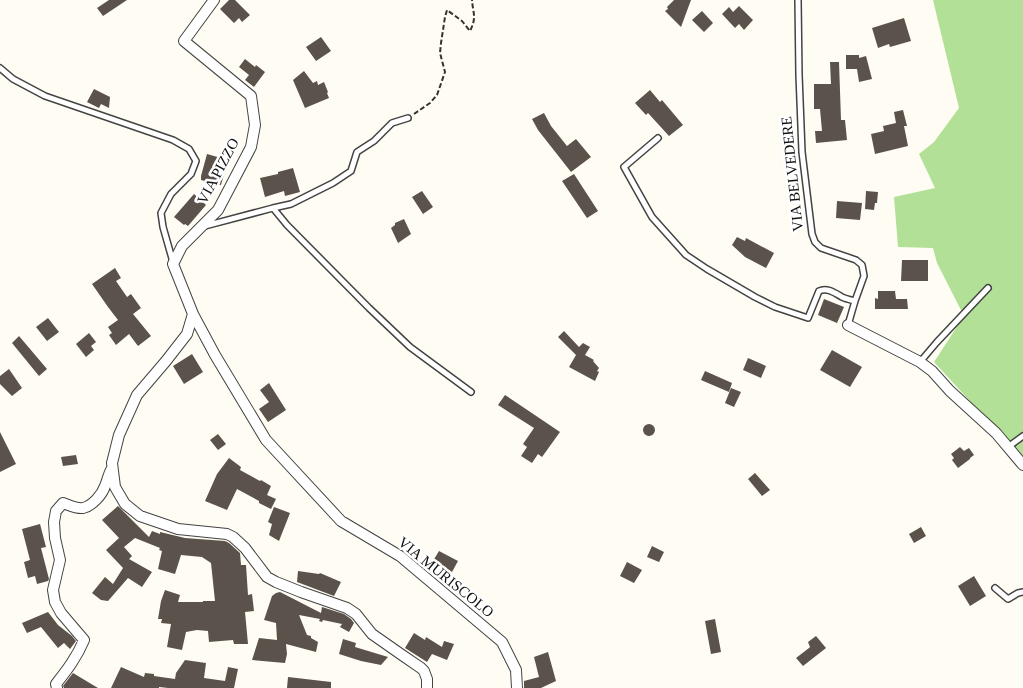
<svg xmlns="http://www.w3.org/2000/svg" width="1023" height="688" font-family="Georgia,serif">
  <rect width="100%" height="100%" fill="#fffdf3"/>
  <path fill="#b2e096" d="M933,0H1023V459L934,362L964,316L937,263L933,248L898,247L894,197L935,188L919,154L934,142L959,108Z"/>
  <path fill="#5a524b" d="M109,0H127L103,16L97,8Z
    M229,0H235L250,15L242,22L239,18L234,23L220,9Z
    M674,0H691L681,27L665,11L668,9L667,7Z
    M739,6L753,20L744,30L739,24L735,28L722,14L729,7L733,12Z
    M702,11L713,23L704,32L692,20Z
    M904,18L911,41L890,47L889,44L878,48L872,28Z
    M321,37L331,51L316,61L306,47Z
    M846,55H859V58L866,56L872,79L859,82L857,69H846Z
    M245,59L255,67L256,65L265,72L254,87L245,80L249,75L239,67Z
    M830,62H839L841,120H845L847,140L816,143L815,131H822L820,109H814V84H831Z
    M304,71L313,83L317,81L318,85L324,82L328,92L327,93L329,98L305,108L293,80Z
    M94,89L110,97L109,108L101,104L99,108L87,102Z
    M650,90L660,102L662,100L683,125L669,136L648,113L646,115L635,103Z
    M903,110L907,126H904L908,146L875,154L871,134L884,131L883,126L896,123L894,112Z
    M544,113L551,126L567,146L576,139L591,157L571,172L538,130L532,119Z
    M207,154L228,160L221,185L201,180V176Z
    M293,168L300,192L285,196L284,191L265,197L260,178L278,174V172Z
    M574,174L598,211L587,218L562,181Z
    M422,191L433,207L423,214L412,197Z
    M866,191L878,192L877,203H875L874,210L865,209Z
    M194,194L206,205L188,226L185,224L184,225L174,217Z
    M837,201L862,203L860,220L836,218Z
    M404,219L411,234L398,243L391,228L395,225V223Z
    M737,237L745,241L746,238L774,253L766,268L745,257L732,245Z
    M902,260H928V281H901Z
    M115,268L121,278L116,281L127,297L131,294L141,308L133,314L151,336L138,346L129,334L116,345L109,335L112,333L108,327L118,320L108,307L92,284Z
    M878,291H895L896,299H907L908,309H875V298L878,299Z
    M824,299L844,307L837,323L818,315Z
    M48,318L59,332L47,341L36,327Z
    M564,331L579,347L583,343L590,347L585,355L594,360L593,361L599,368L597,371L599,372L595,381L569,367L576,355L558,337Z
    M89,333L96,342L91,346L94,350L86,357L76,344Z
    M19,336L47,369L39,376L12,343Z
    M832,350L862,367L850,387L820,370Z
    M192,354L203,372L184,384L173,366Z
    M748,358L766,366L761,378L743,370Z
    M9,369L22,388L12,396L0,384V376Z
    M705,371L732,383L729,392L701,380Z
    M269,383L286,410L268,422L259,409L269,402L260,390Z
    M731,388L741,392L734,407L725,403Z
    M505,395L560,432L542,457L538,454L532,463L521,456L527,447L523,444L534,428L498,405Z
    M643 430a6 6 0 1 1 12 0a6 6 0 1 1-12 0Z
    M0,432L16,464L0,472Z
    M218,434L226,444L218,450L210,440Z
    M960,447L964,451L969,448L974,455L970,458V459L958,468L952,460L954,458L951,454Z
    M76,455L78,464L63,466L61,457Z
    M229,458L241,467L240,470L260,481L261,480L271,486L267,495L276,499L271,509L259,503V501L237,489L227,510L205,501L217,474Z
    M755,473L770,490L762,496L748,479Z
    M118,506L149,537L152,531L160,534V532L185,538L225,541L229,543L240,553L241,565H246L248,595L252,594L254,611L245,612L248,644H234L233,640L209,642L208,631L197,630L186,632L182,650L167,647L171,624L161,623L162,619H158L161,601L165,590L180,595L178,602H203V601H215L211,563L202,557L181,555L175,574L158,569L162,551L159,550L160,548L135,538L124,547L132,556L129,559L152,572L142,587L128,578L108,601L101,600L92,593L105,577L113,584L123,568L106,550L119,538L102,520Z
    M274,507L290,513L279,541L269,535L272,524L268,522Z
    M40,524L46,547L41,548L49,579L48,581L37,584L35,576L28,578L24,562L30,560L22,529Z
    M921,527L926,536L914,543L909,534Z
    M652,546L664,552L659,562L647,557Z
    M439,551L458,561L452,572L433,561Z
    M627,562L642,570L634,583L620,576Z
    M298,571L319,574L320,573L341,582L334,596L297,582Z
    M974,576L986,596L970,606L958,586Z
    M280,592L321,613L322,607L344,614L351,619L354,623L349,632L340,627L342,624L323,620L322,622L319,621L320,619L299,615L307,635L311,636V638L318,642L316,652L286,644L287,654L285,663L252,660L259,638L277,640L276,623L264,620L272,596L276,593Z
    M48,612L58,625L72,636L76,641L70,649L64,643L58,648L41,627L27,633L22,623Z
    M715,619L721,652L711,654L705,621Z
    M414,633L425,640L426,637L442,647L444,641L454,644L447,660L432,654L427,662L405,648Z
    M816,636L826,648L803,666L796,658L809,648L810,647L808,642Z
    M343,639L356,643L355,647L388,657L381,665L361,661L339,654Z
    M548,652L556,681L541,688H524V681L539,677L534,657Z
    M185,660L206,663L204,678L225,681L228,667L238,669L234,688H168L159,687V688H111L121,667L144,677L145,673L154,674V676L175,679L176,673Z
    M73,673L98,688H64L63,686Z
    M288,677L331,682V688H287Z"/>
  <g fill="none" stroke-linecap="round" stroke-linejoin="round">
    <defs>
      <path id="service" d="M798,0L799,75L802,152L812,234L815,242L821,248L856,260L862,265L864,276L855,301L848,325
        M0,68L13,79L45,96L173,140L189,149L196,161L191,174L171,194L161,213L163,227L173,262
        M658,138L624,167L652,217L686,255L707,269L755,297L775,307L808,318L819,291C827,287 835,293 842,297C846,299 851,300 855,301
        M273,208L291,204L333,183L351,171L357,152L374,141L392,123L408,118
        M205,226L273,208L287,225L369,308L410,347L471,392
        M920,362L937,342L988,288
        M1008,447L1023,436
        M995,588L1008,599L1018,593L1023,592"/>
      <path id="minor" d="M214,0L184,41L251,96L255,125L251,147L218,210L182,246L173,264L193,314L187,334L166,361L137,395L119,435L112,463L115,487L125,504L140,516L178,529L227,534L233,537L245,548L267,577L276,582L301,592L347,608L356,614L372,634L402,655L421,668L424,671L427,679V688
        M193,314L215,355L266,440L341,521L400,556L502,642L516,670L517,688
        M848,325L920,362L932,371L950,391L996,433L1023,465
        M57,688L56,684C67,670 77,657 84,640L61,613L55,602L53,590L60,560L55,538L54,522L56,511L63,503C69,505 77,509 83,508C92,506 102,495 105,486C108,479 108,475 112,468"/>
    </defs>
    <use href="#service" stroke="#434343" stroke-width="8"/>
    <use href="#minor" stroke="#434343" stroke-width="12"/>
    <path stroke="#323232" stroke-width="2" stroke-dasharray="5 2.5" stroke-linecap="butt" d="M414,114L430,103L437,95L445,72L440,53L441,43L445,17L447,10L462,21L470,31C477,17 473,14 472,0"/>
    <use href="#service" stroke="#fff" stroke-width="5"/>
    <use href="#minor" stroke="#fff" stroke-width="10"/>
  </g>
  <g text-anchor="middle" stroke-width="5" stroke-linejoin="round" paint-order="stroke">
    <g font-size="15" fill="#101010" stroke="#fff">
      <text transform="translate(218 171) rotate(-62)" y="5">VIA PIZZO</text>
      <text transform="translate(792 174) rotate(-96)" y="5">VIA BELVEDERE</text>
      <text transform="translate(446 577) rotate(39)" y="5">VIA MURISCOLO</text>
    </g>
  </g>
</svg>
